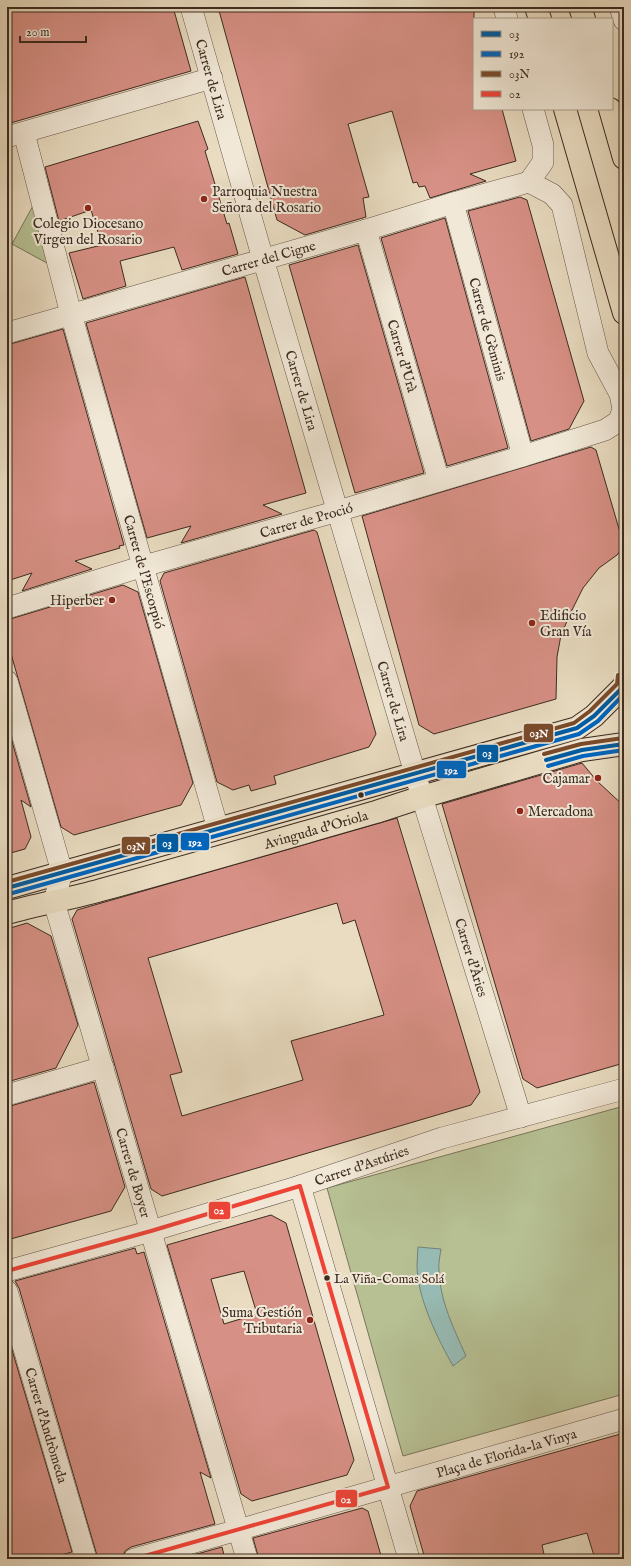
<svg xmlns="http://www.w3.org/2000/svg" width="631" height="1566" font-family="'IM FELL English',serif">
  <rect width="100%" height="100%" fill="#e9dcc1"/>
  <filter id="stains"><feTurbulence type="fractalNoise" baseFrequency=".005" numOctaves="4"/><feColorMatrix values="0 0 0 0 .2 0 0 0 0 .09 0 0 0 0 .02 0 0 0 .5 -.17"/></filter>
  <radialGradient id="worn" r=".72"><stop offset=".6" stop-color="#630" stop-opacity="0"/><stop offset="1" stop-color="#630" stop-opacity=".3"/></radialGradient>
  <path fill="#b6c093" stroke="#79765a" d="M35,202L56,268L12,244Z
    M624,1106V1394L403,1456L327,1188Z"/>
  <path fill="#97bbb4" stroke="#738179" d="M418,1247L441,1249C440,1256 438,1264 439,1271C440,1301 454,1329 466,1356L453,1366C438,1339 417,1298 417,1265C417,1259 418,1253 418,1247Z"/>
  <path fill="#d79085" stroke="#3c2b20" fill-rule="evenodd" d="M7,7H173L191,71L7,124Z
    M218,7H474V109H502L516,161L470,174L486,181L430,198L425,186L419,187L417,182L413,183L392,111L348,124L369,197L363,198L366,217L305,235L277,220Z
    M198,121L208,149L205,151L227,224L229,223L238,254L182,270L174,247L120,261L126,286L83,299L69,253L102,245L91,210L59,221L45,167Z
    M520,197L527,200L584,401L569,429L531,441L468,211Z
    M445,218L508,448L447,466L381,238Z
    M358,245L424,473L355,493L289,265Z
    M245,277L306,493L263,505L282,514L181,543L191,526L147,538L86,323Z
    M63,329L124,545L119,546L120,548L75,561L92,569L22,591L32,573L7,581V345Z
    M591,447L596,450L624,546L617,555L599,568L583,588L571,612L561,635L557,657L556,699L434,734L419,725L362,516Z
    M314,530L317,532L376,734L369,747L274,776L276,784L251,791L249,785L233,790L217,782L160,581L164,573Z
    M123,585L138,592L193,783L181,805L74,835L61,827L7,640V620Z
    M7,724L31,807L21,800L31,837L25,849L7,854Z
    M582,763L597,781L624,806V1063L537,1088L523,1079L442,804Z
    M397,818L480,1092L471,1105L162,1196L151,1189L72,919L77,910ZM337,903L343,924L355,920L384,1015L291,1041L303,1080L182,1116L170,1075L182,1072L148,958Z
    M27,923L51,936L78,1025L56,1068L7,1082V929Z
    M94,1082L125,1187L111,1211L7,1240V1107Z
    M271,1215L286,1223L354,1460L347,1475L252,1501L241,1494L167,1245ZM244,1271L257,1314L224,1324L211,1279Z
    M135,1248L137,1254L144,1252L211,1478L200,1472L215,1524L131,1547L125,1551L122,1559H98L19,1288L15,1281Z
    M7,1333L72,1552L48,1559H7Z
    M624,1433V1559H595L587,1533L542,1545L545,1559H425L410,1506L417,1491Z
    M362,1508L368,1511L382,1559H259L253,1538Z
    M222,1547L225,1559H179Z"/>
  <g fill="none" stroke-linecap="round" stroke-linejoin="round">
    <defs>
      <g id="street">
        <path id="s1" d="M191,7L263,259L422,797L521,1117"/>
        <path d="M504,7L507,19"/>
        <path d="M620,7L624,20"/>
        <path id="s2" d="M24,133L71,314L218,829"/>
        <path d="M7,137L212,78"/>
        <path d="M529,182L543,162V145L533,109"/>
        <path id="s3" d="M453,203L523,456"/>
        <path id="s4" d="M366,230L439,481"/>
        <path id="s5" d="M7,333L366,230L453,203L529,182"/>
        <path id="s6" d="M7,608L144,566L338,511L523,456L605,430L619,421L623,409L620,394L598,353L562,205L552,194L529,182"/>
        <path id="s7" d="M7,681L62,872L54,902L247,1559"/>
        <path d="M7,1095L103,1067"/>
        <path d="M300,1186L409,1559"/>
        <path id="s8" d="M7,1271L151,1231L300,1186L442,1138L624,1089"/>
        <path id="s9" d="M7,1291L86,1559"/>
        <path id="s10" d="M134,1559L238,1530L624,1419"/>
      </g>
      <g id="primary">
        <path d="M536,7L540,19"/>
        <path d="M580,7L584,19"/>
        <path d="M565,109L624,313"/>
        <path d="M610,109L624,158"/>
        <path d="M7,888L577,728L594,716L623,687"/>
        <path id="s11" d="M7,913C38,904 70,899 101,890C193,865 285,838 376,812L422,797L582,750L624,744"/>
      </g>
    </defs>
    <use href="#street" stroke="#675748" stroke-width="22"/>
    <use href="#primary" stroke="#3c2b20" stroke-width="24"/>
    <use href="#street" stroke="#f1e8d7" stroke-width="21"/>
    <use href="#primary" stroke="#e9dcc1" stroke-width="22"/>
    <defs>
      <path id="bus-1" d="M546,760L582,750L624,744
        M7,888L577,728L594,716L623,687L624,676"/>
      <path id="bus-2" d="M548,766L583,756L624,750
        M9,894L579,734L598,721L624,694"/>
      <path id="bus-3" d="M544,754L581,744L623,738
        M7,882L574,723L590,711L617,684L618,675"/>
      <path id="bus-4" d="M7,1271L151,1231L300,1186L388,1487L134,1559"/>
    </defs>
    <use href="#bus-1" stroke="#f1e8d7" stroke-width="7"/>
    <use href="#bus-2" stroke="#f1e8d7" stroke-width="7"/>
    <use href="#bus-3" stroke="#f1e8d7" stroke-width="7"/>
    <use href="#bus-4" stroke="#f1e8d7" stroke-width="7"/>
    <use href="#bus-1" stroke="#005ca2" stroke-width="4"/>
    <use href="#bus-2" stroke="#0065bd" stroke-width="4"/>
    <use href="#bus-3" stroke="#7a4b2a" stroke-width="4"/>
    <use href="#bus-4" stroke="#ed4437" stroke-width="4"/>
  </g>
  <g fill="#8f2418" stroke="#f1e8d7" stroke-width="1.5">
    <circle cx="204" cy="199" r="4"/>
    <circle cx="88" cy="208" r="4"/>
    <circle cx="112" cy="600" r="4"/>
    <circle cx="532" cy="623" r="4"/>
    <circle cx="598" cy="778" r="4"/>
    <circle cx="520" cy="811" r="4"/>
    <circle cx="310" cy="1320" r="4"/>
  </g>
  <g fill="#3c2b20" stroke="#f1e8d7" stroke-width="1.5">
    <circle cx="361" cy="795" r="3.5"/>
    <circle cx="327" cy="1278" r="3.5"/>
  </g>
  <g text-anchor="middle" stroke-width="4" stroke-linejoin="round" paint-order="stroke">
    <g font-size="13" fill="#3c2b20" stroke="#f1e8d7" text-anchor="start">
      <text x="334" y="1283">La Viña-Comas Solá</text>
    </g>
    <g font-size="14" fill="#3c2b20" stroke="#f1e8d7">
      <text dy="5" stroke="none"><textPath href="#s1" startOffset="75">Carrer de Lira</textPath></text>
      <text dy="5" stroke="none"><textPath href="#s5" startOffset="272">Carrer del Cigne</textPath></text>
      <text dy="5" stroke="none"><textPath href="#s3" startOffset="131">Carrer de Gèminis</textPath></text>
      <text dy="5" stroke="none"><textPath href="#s4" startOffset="131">Carrer d'Urà</textPath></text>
      <text dy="5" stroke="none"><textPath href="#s1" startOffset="399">Carrer de Lira</textPath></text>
      <text dy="5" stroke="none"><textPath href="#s6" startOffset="312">Carrer de Proció</textPath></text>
      <text dy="5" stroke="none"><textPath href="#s2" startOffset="455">Carrer de l'Escorpió</textPath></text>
      <text dy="5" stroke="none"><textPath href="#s1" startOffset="723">Carrer de Lira</textPath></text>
      <text dy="5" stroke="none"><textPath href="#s11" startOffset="320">Avinguda d'Oriola</textPath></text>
      <text dy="5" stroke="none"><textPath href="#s1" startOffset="991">Carrer d'Àries</textPath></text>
      <text dy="5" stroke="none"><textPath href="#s8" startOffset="370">Carrer d'Astúries</textPath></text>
      <text dy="5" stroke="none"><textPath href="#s7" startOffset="512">Carrer de Boyer</textPath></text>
      <text dy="5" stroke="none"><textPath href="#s9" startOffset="140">Carrer d'Andròmeda</textPath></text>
      <text dy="5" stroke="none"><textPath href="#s10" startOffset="387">Plaça de Florida-la Vinya</textPath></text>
    </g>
    <g font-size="14" fill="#3c2b20" stroke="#f1e8d7" text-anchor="start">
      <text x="212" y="196">Parroquia Nuestra<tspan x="212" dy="16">Señora del Rosario</tspan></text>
      <text x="88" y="228" text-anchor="middle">Colegio Diocesano<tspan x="88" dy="16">Virgen del Rosario</tspan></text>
      <text x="104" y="605" text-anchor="end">Hiperber</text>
      <text x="540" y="620">Edificio<tspan x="540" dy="16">Gran Vía</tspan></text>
      <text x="590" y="783" text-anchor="end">Cajamar</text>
      <text x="528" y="816">Mercadona</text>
      <text x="302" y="1317" text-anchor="end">Suma Gestión<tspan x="302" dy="16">Tributaria</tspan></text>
    </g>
  </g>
  <g stroke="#f1e8d7" stroke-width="1.5">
    <rect x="523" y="723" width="31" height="20" rx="4" fill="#7a4b2a"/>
    <rect x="476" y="744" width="23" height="19" rx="4" fill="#005ca2"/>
    <rect x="436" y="760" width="31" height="19" rx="4" fill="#0065bd"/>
    <rect x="180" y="832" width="30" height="19" rx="4" fill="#0065bd"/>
    <rect x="156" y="833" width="23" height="20" rx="4" fill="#005ca2"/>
    <rect x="121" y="836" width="30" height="19" rx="4" fill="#7a4b2a"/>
    <rect x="208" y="1201" width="23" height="19" rx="4" fill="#ed4437"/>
    <rect x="335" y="1489" width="23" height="19" rx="4" fill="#ed4437"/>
  </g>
  <g font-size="11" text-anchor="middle" font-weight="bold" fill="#fff">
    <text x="539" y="737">03N</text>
    <text x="487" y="757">03</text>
    <text x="451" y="774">192</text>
    <text x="195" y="846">192</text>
    <text x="167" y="847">03</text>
    <text x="136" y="850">03N</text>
    <text x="219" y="1214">02</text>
    <text x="346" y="1503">02</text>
  </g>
  <rect width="631" height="1566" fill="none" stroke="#e9dcc1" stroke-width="24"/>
  <rect x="8" y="8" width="615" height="1550" fill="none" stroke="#3c2b20" stroke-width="2"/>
  <rect x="12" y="12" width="607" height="1542" fill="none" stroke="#3c2b20"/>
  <rect x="473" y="18" width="140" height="92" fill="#f1e8d7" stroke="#a99c8e"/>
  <rect x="481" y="31" width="20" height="6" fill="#005ca2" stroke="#a99c8e"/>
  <text x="509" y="38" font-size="12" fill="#3c2b20">03</text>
  <rect x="481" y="51" width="20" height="6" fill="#0065bd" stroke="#a99c8e"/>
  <text x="509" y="58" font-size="12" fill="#3c2b20">192</text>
  <rect x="481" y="71" width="20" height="6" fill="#7a4b2a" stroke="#a99c8e"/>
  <text x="509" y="78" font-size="12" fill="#3c2b20">03N</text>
  <rect x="481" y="91" width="20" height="6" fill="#ed4437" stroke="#a99c8e"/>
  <text x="509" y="98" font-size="12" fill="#3c2b20">02</text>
  <path d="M20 36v6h66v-6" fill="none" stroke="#3c2b20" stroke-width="2"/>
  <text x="26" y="36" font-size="12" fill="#3c2b20" stroke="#f1e8d7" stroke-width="3" paint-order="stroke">20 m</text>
  <rect width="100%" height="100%" filter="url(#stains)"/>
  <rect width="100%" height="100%" fill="url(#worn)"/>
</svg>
